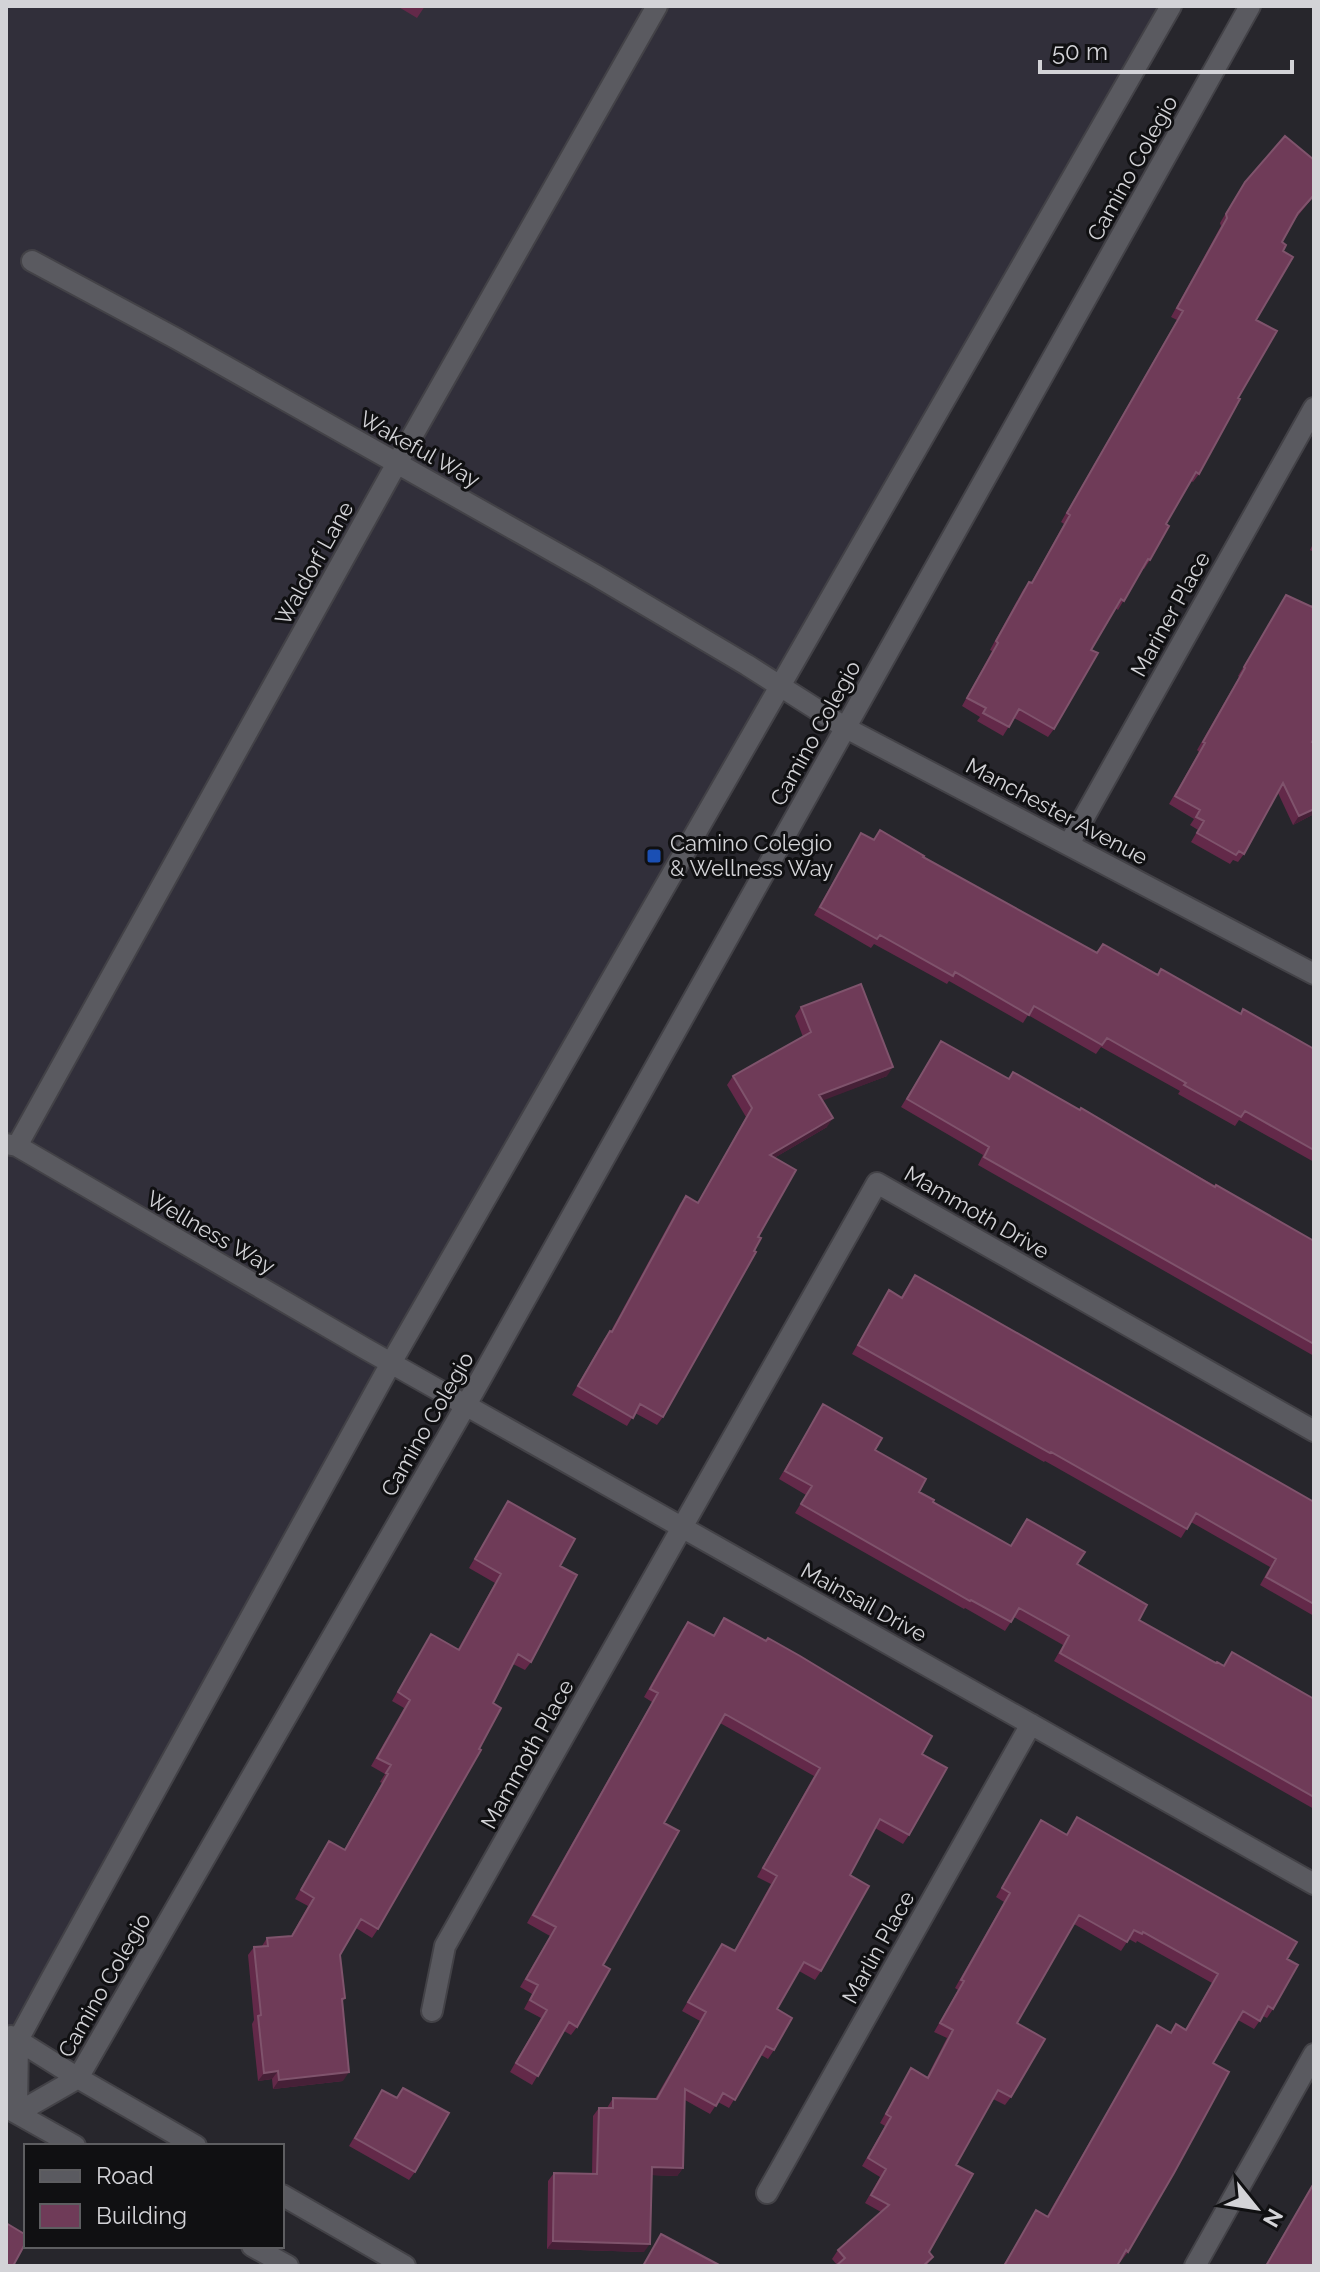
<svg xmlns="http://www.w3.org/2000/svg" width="1320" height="2272" font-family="Raleway,sans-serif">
  <rect width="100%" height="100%" fill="#27262c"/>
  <path fill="#312f3a" d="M6,6H1171L18,2040L6,2033Z"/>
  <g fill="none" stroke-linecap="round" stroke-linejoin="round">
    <defs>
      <path id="minor" d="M32,261L177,339L595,575L747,665L846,728L1314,974
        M1069,844L1314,408
        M6,1144L17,1146L366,1349L1314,1884
        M17,1146L397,463L657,6
        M432,2011L445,1946L877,1183L1314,1431
        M11,2036L78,2078L196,2146
        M9,2109L75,2146
        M17,2113L78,2078L466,1405L1250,6
        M17,2113L18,2040L50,1981L391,1363L1171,6
        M767,2193L1031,1724
        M282,2195L405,2266
        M252,2246L288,2266
        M1195,2266L1314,2054"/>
    </defs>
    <use href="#minor" stroke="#434247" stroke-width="24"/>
    <use href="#minor" stroke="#5a5a60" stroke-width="20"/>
  </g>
  <path fill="#632949" d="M397,6H425L417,18Z
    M1314,160V196L1296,218L1282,242L1283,251L1256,320L1238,398L1199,474L1193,482L1191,481L1166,524L1150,560L1144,569L1143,568L1118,610L1115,608L1091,650L1054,729L1048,737L1014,718L1003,736L977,721L980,717L962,706L992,651L990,650L1023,590L1029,582L1031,583L1064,524L1061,522L1177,320L1171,317L1221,226L1220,223L1239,191L1245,182Z
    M1314,542V552L1310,550Z
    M1286,595L1311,606L1314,602V738L1312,742L1314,814L1293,825L1278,793L1244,854L1238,862L1233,860L1230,864L1191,842L1198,830L1190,825L1194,819L1169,804L1199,752L1197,750L1239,677L1238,676Z
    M880,830L923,857L1096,953L1103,944L1157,974L1161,969L1240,1014L1243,1009L1314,1049V1162L1239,1120L1235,1126L1178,1094L1180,1091L1101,1047L1096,1054L1028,1015L1023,1023L949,981L947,984L874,944L871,948L814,915L861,833L873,840Z
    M801,1007L887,1076L822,1100L827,1127L774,1158L758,1237L663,1417L657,1425L635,1413L627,1426L572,1395L604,1339L610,1331H611L680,1204L686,1196L698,1202L746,1117L727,1085L733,1076L803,1037L795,1016Z
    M941,1041L1008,1079L1013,1072L1314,1241V1356L978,1165L983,1155L901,1107Z
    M915,1275L1314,1502V1616L1260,1585L1270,1567L1191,1522L1181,1538L1045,1461L1044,1462L852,1354L889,1290L901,1297Z
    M823,1404L919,1492L933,1502L1010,1546L1027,1519L1139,1620L1216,1663L1224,1666L1232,1652L1314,1699V1809L1054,1661L1063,1645L1014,1617L1005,1631L965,1608L964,1609L795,1513L806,1495L779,1479Z
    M508,1501L560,1566L531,1662L525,1670L513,1664L378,1929L372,1938L356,1928L340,1955L345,1998L342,2002L343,2081L273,2089L272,2079L258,2081L252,2024L254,2020L248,1955L254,1947L262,1946L267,1938L291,1936L308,1906L295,1899L323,1850L329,1841L344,1850L382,1783L380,1782L385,1774L371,1766L404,1708L392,1701L431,1634L458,1649L495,1583L469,1568Z
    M724,1618L922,1754L909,1835L903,1844L875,1828L850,1875L821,1971L815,1980L799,1971L777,2009L774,2050L768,2059L761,2055L729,2108L718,2102L710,2114L685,2100L683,2168L677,2176L652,2175L644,2252L547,2249L548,2181L554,2173L592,2174L593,2116L599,2108H607L613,2098L655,2099L700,2021L682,2011L722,1944L734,1951L771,1884L757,1877L814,1776L720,1723L664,1823L577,2027L571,2035L564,2031L532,2085L510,2072L541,2018L524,2009L532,1994L520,1987L550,1936L527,1923L652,1702L644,1697L682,1630L688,1622L713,1636Z
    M1077,1817L1287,1959L1273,2009L1267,2018L1263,2016L1254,2029L1238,2020L1213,2063L1128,2252L1117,2266H1003L1036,2210L1047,2216L1157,2025L1170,2032L1176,2024L1185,2030L1212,1983L1137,1941L1136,1943L1129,1939L1121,1951L1074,1924L1017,2023L1011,2097L1005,2105L993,2099L956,2165L929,2252L933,2257L926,2266H836L837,2265L832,2259L838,2250L881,2212L865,2203L880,2177L862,2166L885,2126L880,2123L906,2077L911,2068L927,2077L947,2038L934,2032L958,1990L955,1988L1004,1902L996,1897L1041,1820L1066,1835Z
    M403,2088L415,2172L409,2180L349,2146L382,2090L396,2098Z
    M1314,2182V2266H1265Z"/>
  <path fill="#462037" d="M1314,809V814L1293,825L1299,816Z
    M893,1067L887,1076L814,1104L819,1095Z
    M833,1118L827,1127L764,1164L770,1155Z
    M278,2071L272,2079L258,2081L264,2073Z
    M349,2072L343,2081L273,2089L279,2080Z
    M652,2167L683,2168L677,2176L646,2175Z
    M553,2241L650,2244L644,2252L547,2249Z"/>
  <path fill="#6f3b58" stroke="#7f536c" stroke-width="2" d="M1285,136L1314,160V195L1298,213L1282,242L1286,245L1283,251L1293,257L1256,320L1277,331L1238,398L1240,399L1199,474L1196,472L1166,524L1169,526L1150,560L1148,559L1124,601L1121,599L1091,650L1098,653L1054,729L1019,709L1009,727L983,713L986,708L967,698L998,643L996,641L1029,582L1032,583L1070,515L1067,513L1183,311L1177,308L1227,218L1226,214L1245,182Z
    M1286,595L1312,607L1314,604V738L1312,742L1314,743V809L1299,816L1283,783L1244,854L1239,851L1236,855L1197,833L1204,821L1196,817L1200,810L1175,796L1205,743L1203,742L1245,668L1244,667Z
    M880,830L924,856L923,857L1097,953L1103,944L1158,975L1161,969L1241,1014L1243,1009L1314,1049V1150L1245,1111L1241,1117L1184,1085L1186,1083L1107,1038L1102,1045L1034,1006L1029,1015L955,972L953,976L880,935L877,939L820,907L861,833L874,840Z
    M861,984L893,1067L819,1095L833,1118L770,1155L796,1170L758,1237L761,1238L754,1251L756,1252L663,1417L640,1404L633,1418L578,1386L610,1331L612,1332L686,1196L698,1203L752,1108L733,1076L811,1032L801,1007Z
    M941,1041L1009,1079L1013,1072L1080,1110L1081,1108L1215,1187L1216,1185L1314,1241V1344L984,1157L989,1147L907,1099Z
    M915,1275L1314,1502V1604L1266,1577L1276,1559L1196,1513L1187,1529L1051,1452L1050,1453L858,1345L889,1290L902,1298Z
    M823,1404L882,1438L875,1450L926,1479L919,1492L934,1500L933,1502L1011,1546L1027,1519L1085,1552L1077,1564L1147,1605L1139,1620L1216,1663L1217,1662L1224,1666L1232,1652L1314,1699V1797L1060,1653L1069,1636L1019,1608L1011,1622L971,1600L970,1601L801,1504L812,1486L785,1471Z
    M508,1501L575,1539L560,1566L577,1575L531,1662L518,1654L493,1703L501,1708L479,1749L481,1750L378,1929L361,1919L340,1955L345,1998L342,1999L349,2072L279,2080L278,2071L264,2073L258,2016L261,2015L254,1947L268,1946L267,1938L292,1936L314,1898L301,1890L329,1841L345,1850L388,1774L386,1773L391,1765L377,1758L410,1700L398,1692L431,1634L459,1650L501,1574L475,1559Z
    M724,1618L766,1641L768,1638L800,1656L932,1736L922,1754L947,1768L909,1835L880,1819L850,1875L869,1886L821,1971L804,1962L777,2009L792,2018L774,2050L766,2046L735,2100L723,2093L716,2106L685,2089L683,2168L652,2167L650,2244L553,2241L554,2173L597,2174L599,2108H613V2098L657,2099L706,2012L688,2002L722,1944L735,1951L777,1876L763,1868L820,1768L725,1714L664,1823L679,1831L603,1965L610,1969L577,2027L569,2022L538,2076L516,2063L547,2010L530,2000L538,1985L526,1979L556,1927L533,1915L658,1693L650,1689L688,1622L714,1636Z
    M1077,1817L1297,1942L1287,1959L1298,1965L1273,2009L1268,2006L1260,2021L1243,2011L1213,2063L1229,2072L1174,2173L1128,2252L1126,2250L1117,2266H1004L1036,2210L1048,2217L1157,2025L1171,2033L1176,2024L1186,2030L1218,1974L1143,1932L1142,1934L1134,1930L1127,1942L1079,1915L1017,2023L1045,2039L1011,2097L998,2090L956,2165L973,2174L929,2252L933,2257L923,2266H836L845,2258L838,2250L889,2205L871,2195L886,2169L868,2158L891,2117L886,2114L911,2068L928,2078L953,2030L940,2023L964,1981L961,1980L1010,1893L1002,1888L1041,1820L1067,1835Z
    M403,2088L449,2113L415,2172L355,2138L382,2090L397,2098Z
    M1314,2183V2266H1266Z
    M6,2223L26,2235V2242L13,2266H6Z
    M661,2234L721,2266H643Z"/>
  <rect fill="#1a4fb4" stroke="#101012" stroke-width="3" x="646" y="848" width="16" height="16" rx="4"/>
  <g text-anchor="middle" stroke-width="6" stroke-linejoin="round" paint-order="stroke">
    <g font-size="22" fill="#d3d3d7" stroke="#101012">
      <text transform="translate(1132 168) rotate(-61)" y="8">Camino Colegio</text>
      <text transform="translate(420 449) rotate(29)" y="8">Wakeful Way</text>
      <text transform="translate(314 563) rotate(-61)" y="8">Waldorf Lane</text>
      <text transform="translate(1170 614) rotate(-61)" y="8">Mariner Place</text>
      <text transform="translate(815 733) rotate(-61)" y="8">Camino Colegio</text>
      <text transform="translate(1057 811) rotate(28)" y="8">Manchester Avenue</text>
      <text transform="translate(977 1212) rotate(30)" y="8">Mammoth Drive</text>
      <text transform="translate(211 1232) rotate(30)" y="8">Wellness Way</text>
      <text transform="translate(427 1424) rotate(-60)" y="8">Camino Colegio</text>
      <text transform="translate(864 1602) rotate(29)" y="8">Mainsail Drive</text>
      <text transform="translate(527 1754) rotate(-61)" y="8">Mammoth Place</text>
      <text transform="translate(878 1947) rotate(-61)" y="8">Marlin Place</text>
      <text transform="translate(104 1985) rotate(-60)" y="8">Camino Colegio</text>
    </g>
    <g font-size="22" fill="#d3d3d7" stroke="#101012" text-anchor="start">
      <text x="670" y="851">Camino Colegio<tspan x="670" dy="25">&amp; Wellness Way</tspan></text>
    </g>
  </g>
  <rect width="1320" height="2272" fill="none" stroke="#d3d3d7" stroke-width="16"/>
  <rect x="24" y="2144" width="260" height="104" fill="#101012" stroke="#5e5e61" stroke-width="2"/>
  <rect x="40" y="2170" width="40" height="12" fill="#5a5a60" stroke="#5e5e61" stroke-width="2"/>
  <text x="96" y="2184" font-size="24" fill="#d3d3d7">Road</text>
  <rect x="40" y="2204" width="40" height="24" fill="#6f3b58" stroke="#5e5e61" stroke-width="2"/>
  <text x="96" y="2224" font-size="24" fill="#d3d3d7">Building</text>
  <g transform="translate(1256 2208) rotate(120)" stroke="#101012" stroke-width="6" paint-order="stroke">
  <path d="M0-6L14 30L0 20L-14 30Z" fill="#d3d3d7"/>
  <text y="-12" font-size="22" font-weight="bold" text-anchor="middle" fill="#d3d3d7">N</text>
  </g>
  <path d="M1040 60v12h252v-12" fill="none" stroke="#d3d3d7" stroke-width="4"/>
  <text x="1052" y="60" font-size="24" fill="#d3d3d7" stroke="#101012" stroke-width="6" paint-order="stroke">50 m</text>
</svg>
